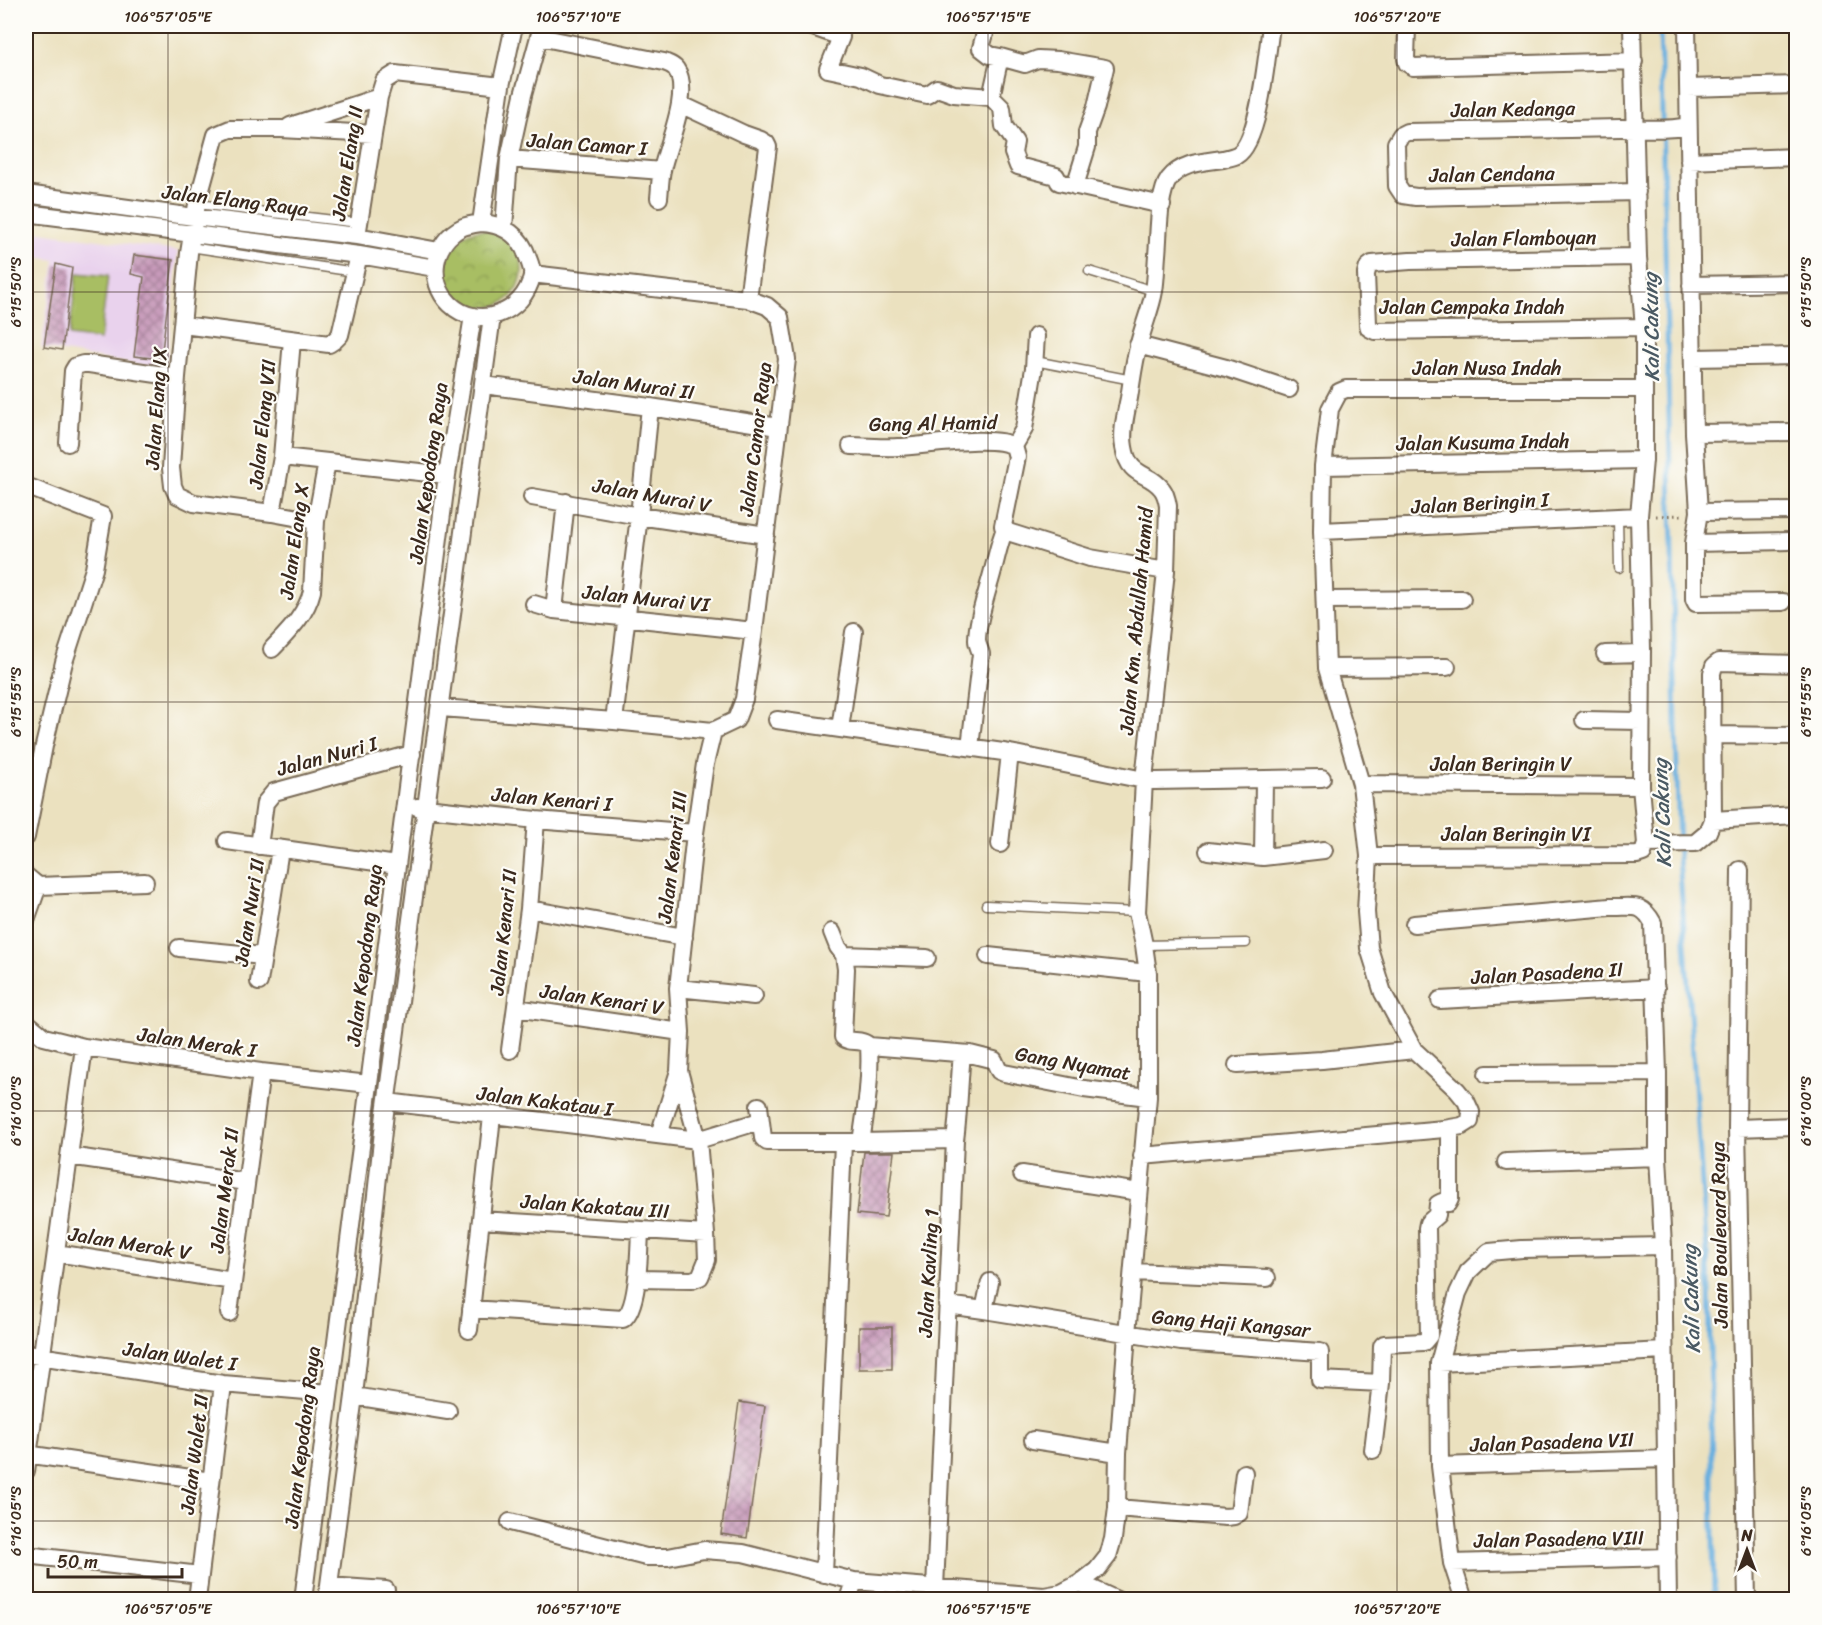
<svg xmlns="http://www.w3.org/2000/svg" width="1822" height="1625" font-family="Sriracha,sans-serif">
  <defs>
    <pattern id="park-crowns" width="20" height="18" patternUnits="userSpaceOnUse" patternTransform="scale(1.5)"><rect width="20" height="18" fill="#a8be63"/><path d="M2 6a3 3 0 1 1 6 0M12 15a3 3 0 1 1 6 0" fill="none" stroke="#8a9b51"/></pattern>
    <pattern id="building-cross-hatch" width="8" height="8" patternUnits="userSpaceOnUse" patternTransform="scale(1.5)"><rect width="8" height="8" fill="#c79aba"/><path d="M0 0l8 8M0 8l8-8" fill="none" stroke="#a37e97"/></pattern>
  </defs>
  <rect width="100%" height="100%" fill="#fdfcf7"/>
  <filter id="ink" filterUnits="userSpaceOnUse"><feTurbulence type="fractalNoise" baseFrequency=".0167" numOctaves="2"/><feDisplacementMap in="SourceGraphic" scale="12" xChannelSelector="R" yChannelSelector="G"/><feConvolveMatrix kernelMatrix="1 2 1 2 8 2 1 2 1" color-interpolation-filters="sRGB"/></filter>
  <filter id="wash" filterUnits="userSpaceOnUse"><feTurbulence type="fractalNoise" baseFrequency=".008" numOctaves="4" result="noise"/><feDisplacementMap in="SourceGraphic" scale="24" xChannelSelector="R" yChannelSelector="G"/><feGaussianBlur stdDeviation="1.35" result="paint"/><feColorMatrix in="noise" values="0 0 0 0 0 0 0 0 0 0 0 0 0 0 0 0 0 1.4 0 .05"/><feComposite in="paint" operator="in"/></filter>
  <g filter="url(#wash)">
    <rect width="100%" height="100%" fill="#ebe1bf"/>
    <path fill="#e9d2ed" d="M26,230L178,251L166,370L41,348L55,260L26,255Z"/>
    <path fill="url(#park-crowns)" stroke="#727440" stroke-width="1.5" d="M444 269a39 39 0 1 1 78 0a39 39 0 1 1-78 0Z"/>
    <path fill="#a8be63" stroke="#727440" stroke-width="1.5" d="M77,273L108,276L100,340L69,336Z"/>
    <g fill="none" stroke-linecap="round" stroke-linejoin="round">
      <path stroke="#67afdf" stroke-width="5" d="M1660,26L1679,858L1709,1282L1714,1600"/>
    </g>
    <g id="blocks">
      <path fill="url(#building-cross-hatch)" d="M134,255L173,260L161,359L134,356L144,277L131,274Z
        M56,264L72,268L62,350L44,347Z
        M864,1152H894L886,1217L857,1214Z
        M859,1327H892V1369H859Z
        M739,1402L765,1406L747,1538L721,1534Z"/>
    </g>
  </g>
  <g filter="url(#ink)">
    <use href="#blocks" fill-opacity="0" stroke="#796a56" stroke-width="1.5"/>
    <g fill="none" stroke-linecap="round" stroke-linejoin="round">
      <defs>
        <path id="lane" d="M197,204L359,223
          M190,247L355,272
          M1089,271L1154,291
          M1035,361L1132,380
          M1618,518L1619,568
          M986,905L1137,912
          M1144,945L1246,943"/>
        <path id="street" d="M810,26L841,37L828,69L861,76L880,85L927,95L937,88L954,94L991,97
          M987,26L981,48L990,55L1000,57L991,97L1002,108L1004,126L1015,142L1013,153L1018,166L1056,176L1059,182L1162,205
          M1407,26L1406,59L1407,63L1413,67L1634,61
          M1632,26L1638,257L1644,327V460L1639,516L1642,649L1641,786L1646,844
          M1687,26L1694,433L1699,512L1694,543V599L1696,603L1783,602
          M539,37L664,62C669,64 673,65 676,69C692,92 667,145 662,170C660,179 660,189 659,198
          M1000,57L1025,64L1038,59L1058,60L1105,68L1096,107L1087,132V147L1075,186
          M1688,88L1796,85
          M680,104L744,134L761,140L766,143L768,147L748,299
          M290,126L379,97
          M509,159L662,171
          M1689,161L1796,157
          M1637,192L1416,197L1403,195L1397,186L1396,143L1401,135L1407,132L1621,128C1644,128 1665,131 1688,126
          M26,194L194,217L357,236L439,251
          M26,213L359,255L435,268
          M481,223C504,224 521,236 528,258C530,263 533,271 532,276C524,313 478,331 450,304C426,281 433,241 463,227C468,225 475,224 481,223Z
          M481,223L501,86L514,26
          M504,228L509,159L523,95L542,26
          M357,236L379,97L384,81L395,74L501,86
          M1638,257L1410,261L1372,264L1368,267L1366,274L1368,324L1369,328L1375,331L1644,327
          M532,274L748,299L767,306L780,317L787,359L754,631L744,699L736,720L713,731
          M1691,285L1796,283
          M183,325L329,344L335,340L340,335L359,255
          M1138,345L1226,368L1289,389
          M1694,358L1796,356
          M484,385L650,407L778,427
          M1694,433L1796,432
          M68,443L73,371L76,366L83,364H89L177,377
          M851,446C866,446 882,448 898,447C925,446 993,434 1014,446L1017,457L1003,526L1008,532L1090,558L1166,571
          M1014,446L1024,429L1034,368L1036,336
          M282,457L447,475
          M1323,466L1644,460
          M26,486L103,516L94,569L64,662L44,746L26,837
          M532,497L639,516L766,535
          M1699,512L1796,511
          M272,513L282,457L292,340
          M316,521L272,513L194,503L177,495L173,486L171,468L177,377L189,253L197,204L216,135L230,129H281L373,134
          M1322,531L1639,516
          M1694,543L1789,541
          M1325,600L1462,599
          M534,604L554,610L754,631
          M554,610L566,502
          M272,649C289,631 306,615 312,591L316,521L327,462
          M1605,654L1642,653
          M1327,668L1447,667
          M441,708L614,721L713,731
          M777,720L1010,753L1144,780L1155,781L1322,778
          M1584,720L1641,721
          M614,721L639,516L650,407
          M840,729L854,632
          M1712,735L1796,736
          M970,747L981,654C980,649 977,645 977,640C977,620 988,590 993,570C997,556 999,543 1005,529
          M1361,784L1641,786
          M417,807L536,820L695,833
          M1713,820L1796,815
          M227,841L397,865
          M1000,844L1010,753
          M259,846L265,803L274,792L412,754
          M1208,851L1263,857L1324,850
          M1369,856L1637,855L1643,853L1646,844L1695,843L1708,832L1713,820L1712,673L1714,666L1719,662L1796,664
          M1263,857L1264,780
          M1740,870L1737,1128L1747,1600
          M26,876L38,886
          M529,909L684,937
          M26,920L38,886L145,882
          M1414,924L1610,907C1632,908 1641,901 1653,923L1658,1073V1157L1663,1246L1668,1600
          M179,948L263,956
          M844,955L927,958
          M988,956L1148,973
          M259,982L280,849
          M678,988L754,996
          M1440,1000L1656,988
          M516,1008L681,1032
          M26,1022L44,1037L84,1047L261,1072L369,1084
          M869,1046L970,1054L994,1060L999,1071L1004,1073L1084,1089L1148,1097
          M510,1050L529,909L536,820
          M1237,1065L1322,1060L1414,1050
          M1487,1074L1658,1073
          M387,1102L698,1140L760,1121
          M759,1106L763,1138L767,1142H861C866,1109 871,1079 869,1046C862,1038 849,1044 843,1037L846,969L844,955L838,947L832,932
          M1737,1128L1796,1126
          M659,1135L679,1071L681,1032L678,988L695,833L705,764L713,731
          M861,1142L955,1140
          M69,1156L246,1182
          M1142,1156L1444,1129L1462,1126L1470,1121L1471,1112L1466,1101L1457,1090L1414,1050L1383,993L1369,948L1366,912L1369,856L1361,784L1327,668L1322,531L1323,466L1330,409L1339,392L1346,389H1643
          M1506,1162L1658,1157
          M1022,1174L1139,1192
          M481,1220L706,1234
          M56,1253L233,1281
          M1133,1272L1267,1278
          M638,1279L692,1280L700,1277L707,1260L706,1234L698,1140L679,1071
          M990,1282L984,1310L1181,1342L1320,1352V1380L1381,1383L1373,1450
          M947,1305L984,1310
          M471,1309L623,1319C639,1308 639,1250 640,1231
          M229,1313L261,1072
          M469,1330L492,1116
          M26,1354L223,1384L329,1393
          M1439,1363L1664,1351
          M1381,1383L1382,1346L1384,1344L1424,1342L1429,1336L1427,1228L1428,1223L1437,1215L1438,1204L1442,1202L1448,1203L1450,1199V1128
          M354,1396L448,1411
          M1033,1440L1118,1453
          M26,1454L211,1481
          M1440,1466L1666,1459
          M26,1471L84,1047
          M1117,1508L1226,1517L1234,1516L1239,1513L1244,1473
          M510,1522L646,1557H668L704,1550L743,1553L854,1581L1044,1596L1061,1593L1080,1583L1097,1570L1108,1556L1113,1539L1117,1508L1118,1453L1127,1334L1148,1097V973L1144,945L1137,912L1144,780L1166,571L1168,506C1167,500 1166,494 1162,489C1149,471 1129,479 1124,447C1121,432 1126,413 1129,398C1132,380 1134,361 1139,344C1143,326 1151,309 1154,291C1156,279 1156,267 1157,255C1159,235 1158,194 1169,179C1182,162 1204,162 1223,159C1227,158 1233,157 1237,155C1260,142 1267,52 1271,26
          M26,1555L200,1575
          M1452,1563L1668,1557
          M824,1574L843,1143
          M1080,1583L1117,1600
          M329,1586L386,1590
          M935,1588L955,1140C959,1112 959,1083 962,1054
          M197,1600L223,1384
          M303,1600L447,475L473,316
          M327,1600L354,1396L385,1113L492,316
          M848,1600L854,1581
          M1464,1600L1452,1563L1440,1466L1439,1363L1458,1293L1468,1272L1489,1252L1522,1249L1663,1246"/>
      </defs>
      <use href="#lane" stroke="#796a56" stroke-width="11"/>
      <use href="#street" stroke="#796a56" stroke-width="20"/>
      <path stroke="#796a56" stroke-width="3" stroke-dasharray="1.5 4.5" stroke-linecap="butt" d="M1656,516L1683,515"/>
      <use href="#lane" stroke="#fff" stroke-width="8"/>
      <use href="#street" stroke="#fff" stroke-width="16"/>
    </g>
  </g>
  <path fill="none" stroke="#3b2a1e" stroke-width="1.5" stroke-opacity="0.45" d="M168,26V1600M578,26V1600M988,26V1600M1397,26V1600M26,292H1796M26,702H1796M26,1111H1796M26,1521H1796"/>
  <g text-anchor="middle" stroke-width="4.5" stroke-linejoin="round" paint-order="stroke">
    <g font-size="20" fill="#3b2a1e" stroke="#fdfcf7">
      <text transform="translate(1513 109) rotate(-1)" y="7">Jalan Kedanga</text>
      <text transform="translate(587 144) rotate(4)" y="7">Jalan Camar I</text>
      <text transform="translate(347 163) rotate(-81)" y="7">Jalan Elang II</text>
      <text transform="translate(1492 174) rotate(-1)" y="7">Jalan Cendana</text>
      <text transform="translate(235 200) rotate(7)" y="7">Jalan Elang Raya</text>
      <text transform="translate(1524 238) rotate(-1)" y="7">Jalan Flamboyan</text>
      <text x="1472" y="314">Jalan Cempaka Indah</text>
      <text x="1487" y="375">Jalan Nusa Indah</text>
      <text transform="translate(634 384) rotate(8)" y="7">Jalan Murai II</text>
      <text transform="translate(156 408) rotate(-86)" y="7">Jalan Elang IX</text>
      <text transform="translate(933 423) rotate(-1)" y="7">Gang Al Hamid</text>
      <text transform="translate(262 424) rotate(-84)" y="7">Jalan Elang VII</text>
      <text transform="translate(755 439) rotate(-83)" y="7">Jalan Camar Raya</text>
      <text transform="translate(1483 442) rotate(-1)" y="7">Jalan Kusuma Indah</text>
      <text transform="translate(428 473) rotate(-82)" y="7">Jalan Kepodong Raya</text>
      <text transform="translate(652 495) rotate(10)" y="7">Jalan Murai V</text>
      <text transform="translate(1480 503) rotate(-3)" y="7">Jalan Beringin I</text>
      <text transform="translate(294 541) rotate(-82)" y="7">Jalan Elang X</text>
      <text transform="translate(646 598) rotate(6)" y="7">Jalan Murai VI</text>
      <text transform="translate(1136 621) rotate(-85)" y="7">Jalan Km. Abdullah Hamid</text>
      <text transform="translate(327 756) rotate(-15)" y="7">Jalan Nuri I</text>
      <text x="1501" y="771">Jalan Beringin V</text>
      <text transform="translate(552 799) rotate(5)" y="7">Jalan Kenari I</text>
      <text x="1516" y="841">Jalan Beringin VI</text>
      <text transform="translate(672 857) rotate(-83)" y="7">Jalan Kenari III</text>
      <text transform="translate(249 912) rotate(-81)" y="7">Jalan Nuri II</text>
      <text transform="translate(503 932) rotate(-84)" y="7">Jalan Kenari II</text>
      <text transform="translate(364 955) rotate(-83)" y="7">Jalan Kepodong Raya</text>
      <text transform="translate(1547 973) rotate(-3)" y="7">Jalan Pasadena II</text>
      <text transform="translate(602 999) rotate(8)" y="7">Jalan Kenari V</text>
      <text transform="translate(197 1042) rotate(8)" y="7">Jalan Merak I</text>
      <text transform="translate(1073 1063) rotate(10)" y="7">Gang Nyamat</text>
      <text transform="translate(545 1101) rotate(7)" y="7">Jalan Kakatau I</text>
      <text transform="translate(224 1190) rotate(-83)" y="7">Jalan Merak II</text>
      <text transform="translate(595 1206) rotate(4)" y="7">Jalan Kakatau III</text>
      <text transform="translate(1719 1235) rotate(-91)" y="7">Jalan Boulevard Raya</text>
      <text transform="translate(130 1243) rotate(9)" y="7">Jalan Merak V</text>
      <text transform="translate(928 1273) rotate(-87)" y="7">Jalan Kavling 1</text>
      <text transform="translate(1231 1323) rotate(5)" y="7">Gang Haji Kangsar</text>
      <text transform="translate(180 1356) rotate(8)" y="7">Jalan Walet I</text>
      <text transform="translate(302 1437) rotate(-83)" y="7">Jalan Kepodong Raya</text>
      <text transform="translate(1552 1442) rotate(-2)" y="7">Jalan Pasadena VII</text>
      <text transform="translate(194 1454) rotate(-83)" y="7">Jalan Walet II</text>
      <text transform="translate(1559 1539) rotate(-1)" y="7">Jalan Pasadena VIII</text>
    </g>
    <g font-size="21" font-style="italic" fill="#4a5962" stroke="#fdfcf7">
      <text transform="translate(1651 327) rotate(-91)" y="7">Kali Cakung</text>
      <text transform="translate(1662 813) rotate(-92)" y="7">Kali Cakung</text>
      <text transform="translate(1691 1299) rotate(-92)" y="7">Kali Cakung</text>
    </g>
  </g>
  <rect width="1822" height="1625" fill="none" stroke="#fdfcf7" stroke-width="66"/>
  <g transform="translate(1747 1550)" stroke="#fdfcf7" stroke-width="4.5" paint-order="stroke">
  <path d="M0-4.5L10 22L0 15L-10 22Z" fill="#3b2a1e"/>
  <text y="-9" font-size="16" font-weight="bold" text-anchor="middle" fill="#3b2a1e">N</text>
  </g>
  <path d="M48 1568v9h134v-9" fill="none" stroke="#3b2a1e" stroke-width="3"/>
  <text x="57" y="1568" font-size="18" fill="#3b2a1e" stroke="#fdfcf7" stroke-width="4.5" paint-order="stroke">50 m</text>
  <rect x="33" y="33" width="1756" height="1559" fill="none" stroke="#3b2a1e" stroke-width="2"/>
  <g font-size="15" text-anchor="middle" fill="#3b2a1e">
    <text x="168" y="22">106°57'05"E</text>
    <text x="578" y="22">106°57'10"E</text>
    <text x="988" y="22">106°57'15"E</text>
    <text x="1397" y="22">106°57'20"E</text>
    <text transform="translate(16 292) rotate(-90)" y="5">6°15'50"S</text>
    <text transform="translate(1806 292) rotate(-90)" y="5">6°15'50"S</text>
    <text transform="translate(16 702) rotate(-90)" y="5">6°15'55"S</text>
    <text transform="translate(1806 702) rotate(-90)" y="5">6°15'55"S</text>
    <text transform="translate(16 1111) rotate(-90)" y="5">6°16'00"S</text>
    <text transform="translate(1806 1111) rotate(-90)" y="5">6°16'00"S</text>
    <text transform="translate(16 1521) rotate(-90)" y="5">6°16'05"S</text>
    <text transform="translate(1806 1521) rotate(-90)" y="5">6°16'05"S</text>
    <text x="168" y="1614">106°57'05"E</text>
    <text x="578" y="1614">106°57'10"E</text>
    <text x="988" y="1614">106°57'15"E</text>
    <text x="1397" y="1614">106°57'20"E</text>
  </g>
</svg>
